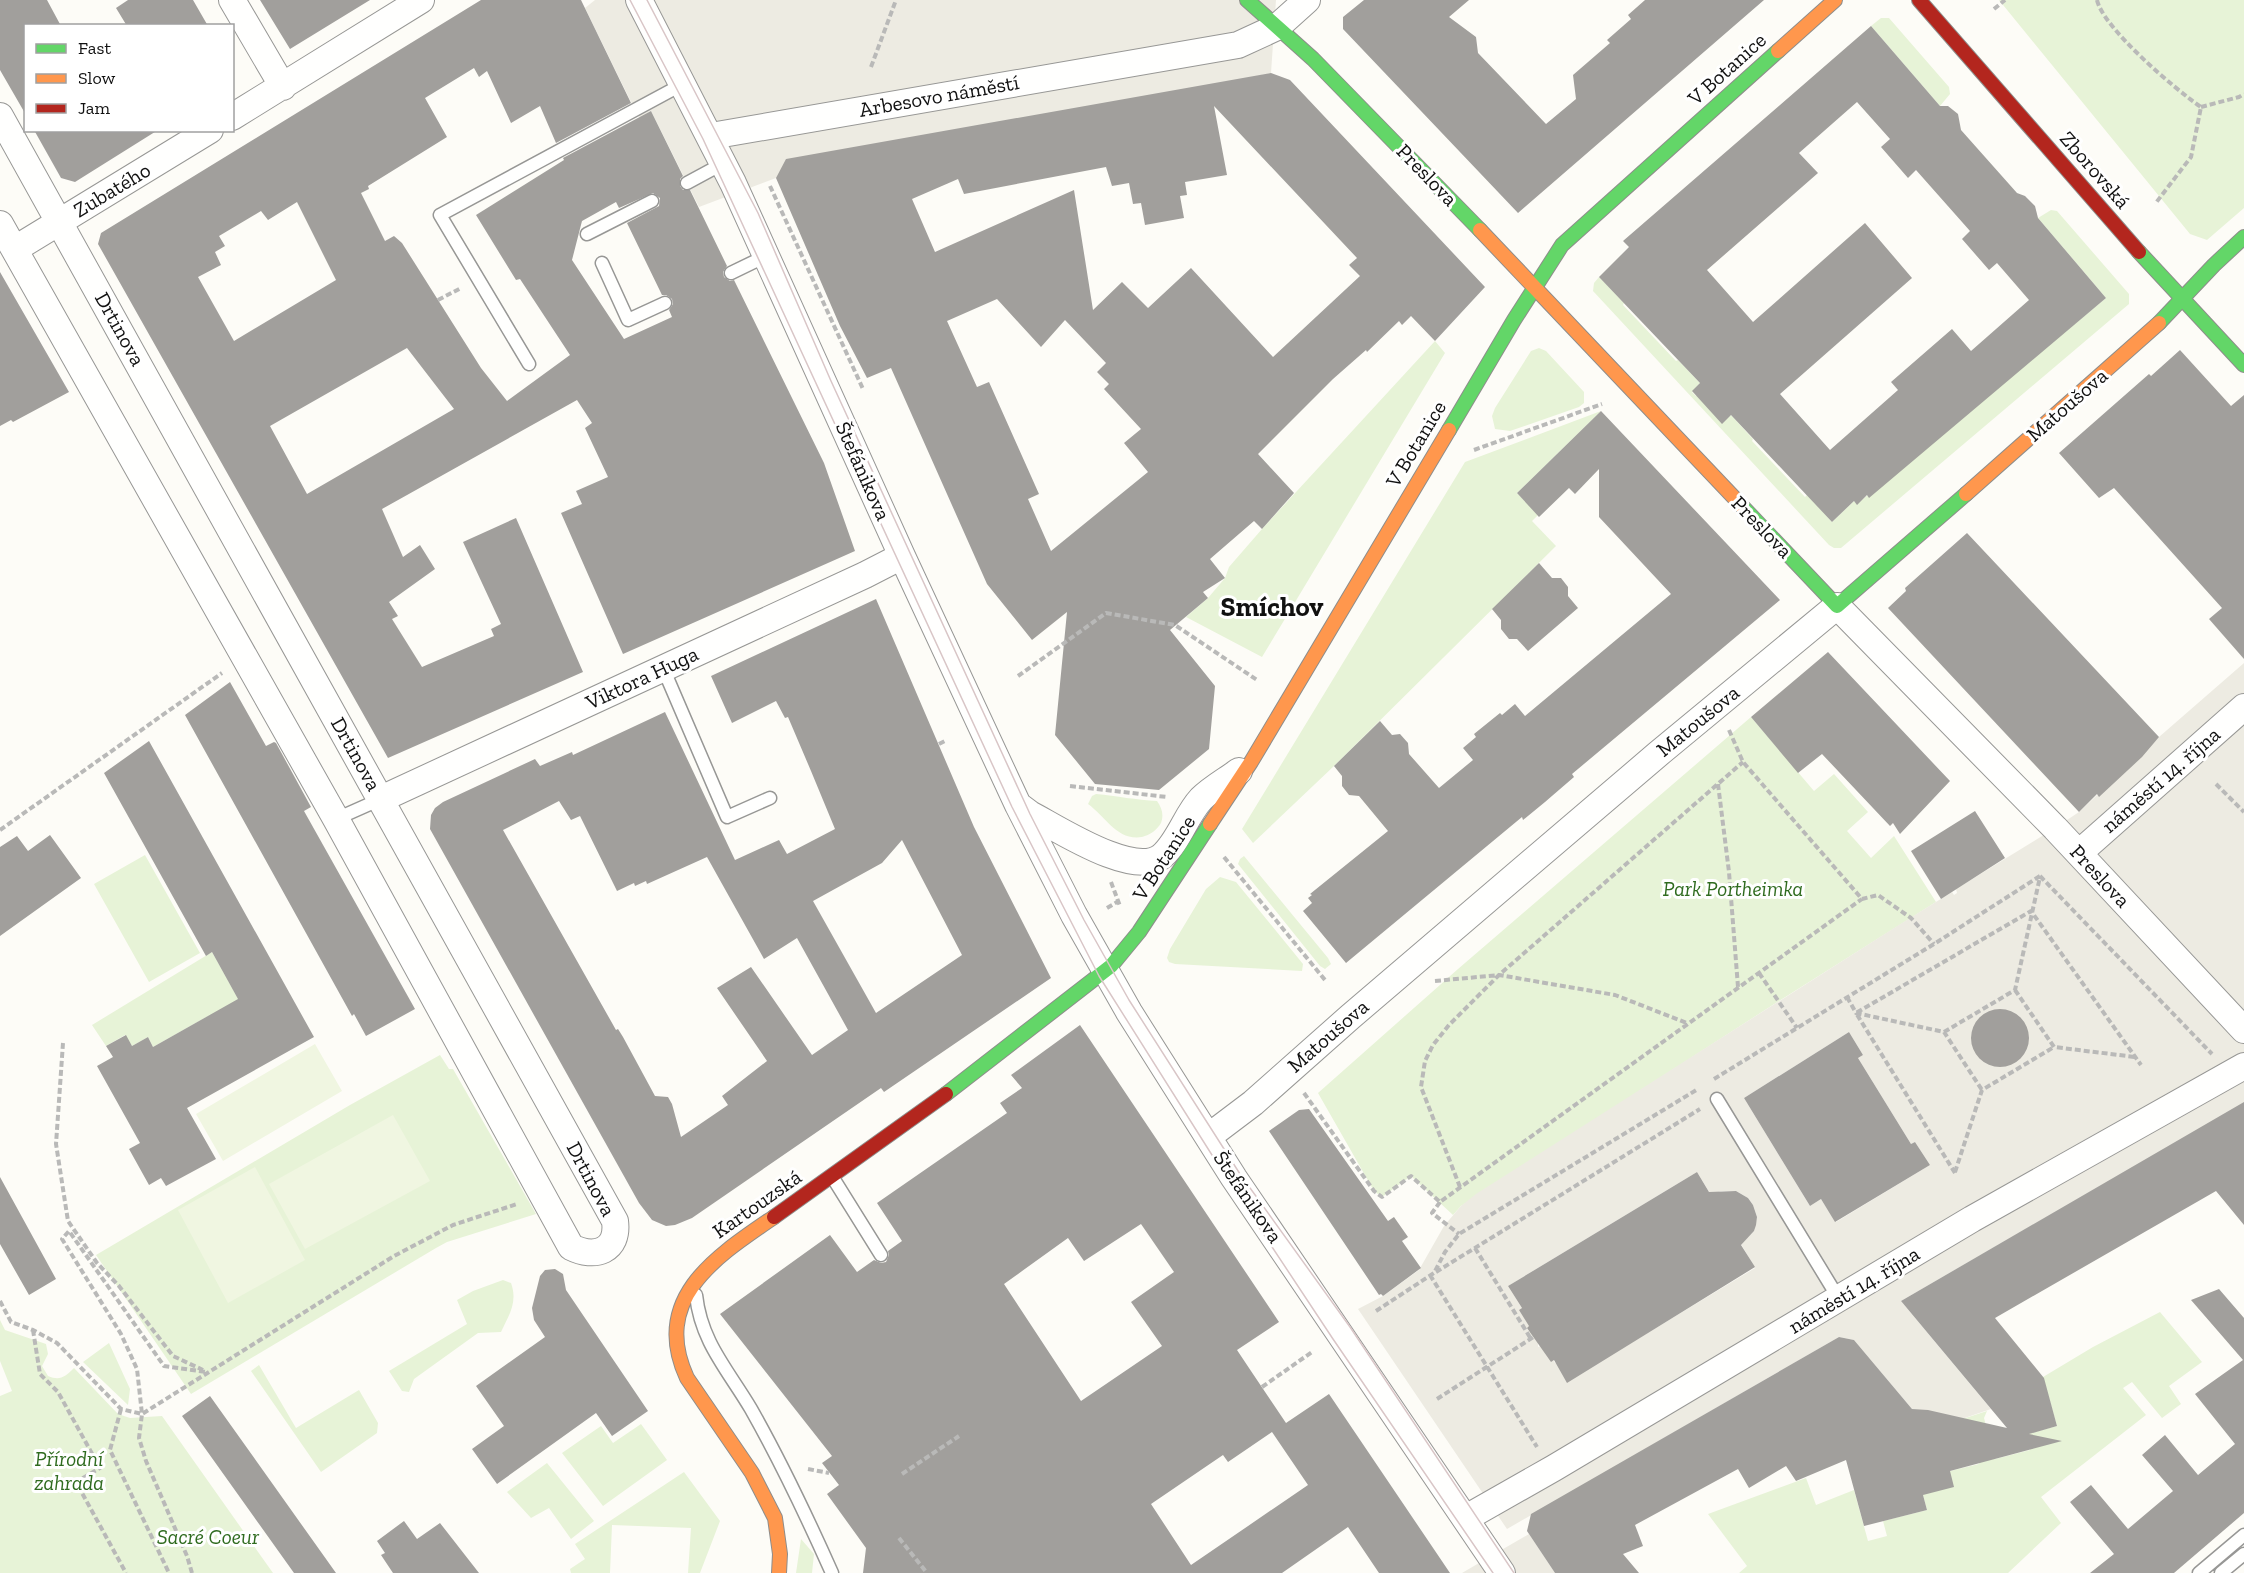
<svg xmlns="http://www.w3.org/2000/svg" width="2244" height="1573" font-family="'Zilla Slab',serif">
  <rect width="100%" height="100%" fill="#fdfcf7"/>
  <path fill="#e7f3d7" d="M1999,0H2244V208L2207,240L2190,234Z
    M1881,18H1889L1949,87L1950,94L1940,106L1871,26Z
    M2051,210L2057,211L2129,294V304L1841,548H1834L1829,545L1593,291L1594,283L1599,277L1624,303L1623,305L1676,361L1678,360L1700,383L1692,392L1696,396L1700,393L1722,423L1731,415L1753,439L1752,441L1805,497L1807,495L1832,522L1854,501L1857,504L2106,298L2038,218Z
    M1435,341L1445,353L1262,657L1186,617L1208,598L1225,578L1229,567L1262,529Z
    M1539,348L1546,351L1584,392V403L1579,407L1510,431L1495,429L1492,416L1495,408L1531,351Z
    M1601,411L1517,493L1538,515L1532,521L1556,546L1334,766L1253,843L1242,829L1465,462Z
    M1751,717L1814,791L1834,774L1868,812L1847,831L1871,858L1894,836L1936,902L1779,1001L1461,1206L1453,1215L1411,1176L1382,1197L1374,1191L1318,1093L1458,969Z
    M1096,794C1117,796 1136,800 1157,801C1162,808 1164,815 1161,823C1157,830 1150,835 1142,837C1117,841 1106,817 1088,804L1092,796Z
    M145,855L200,953L149,982L94,884Z
    M1244,856L1328,958L1331,964L1325,969L1320,966L1238,864L1240,859Z
    M1220,877L1236,882L1303,964L1302,971L1175,964L1169,962L1167,958L1170,949L1206,889Z
    M212,952L248,1016L210,1015L153,1047L148,1037L132,1046L125,1035L106,1046L92,1025Z
    M440,1055L449,1069H453L536,1214L447,1242L436,1248L191,1394L96,1255L350,1105Z
    M503,1280L511,1283C518,1302 509,1315 501,1332L478,1333L414,1379L409,1392L402,1391L389,1371L467,1324L457,1300L473,1291Z
    M2160,1312L2202,1362L2169,1386L2181,1404L2162,1418L2132,1382L2123,1388L2146,1415L2041,1497L2061,1523L2008,1573H1739L1747,1566L1708,1514L1806,1478L1816,1505L1854,1490L1868,1541L1887,1536L1883,1521L1927,1510L1923,1495L1950,1471L1979,1464L1972,1435L1947,1424L1987,1411L1984,1418L1995,1459L2030,1450L2027,1434L2057,1426L2043,1377L2093,1347Z
    M0,1320L5,1330L46,1344L48,1354L42,1366L48,1376C60,1381 65,1377 74,1368L118,1414L130,1418L162,1416L273,1573H0V1396L12,1391L0,1361Z
    M109,1343L130,1389L128,1405L83,1362Z
    M259,1365L296,1428L359,1390L378,1423L377,1433L321,1472L251,1371Z
    M641,1424L667,1460L603,1506L562,1453L601,1426L613,1443Z
    M547,1463L594,1521L571,1539L549,1508L531,1518L507,1492Z
    M684,1472L720,1521L700,1573H688L691,1528L612,1525L610,1573H571L570,1569L585,1559L575,1544Z
    M801,1539L814,1554L812,1573H796Z"/>
  <path fill="#f0f6e1" d="M315,1044L342,1091L223,1161L196,1114Z
    M393,1115L430,1181L305,1249L269,1184Z
    M255,1167L305,1260L228,1303L178,1210Z"/>
  <path fill="#edebe2" fill-rule="evenodd" d="M595,0H1276L1271,73L776,178L699,207L651,111L640,118L630,100L585,8Z
    M2244,663V1103L1901,1301L1991,1409L1947,1424L1912,1409L1854,1340L1839,1337L1507,1529L1358,1309L1383,1296L1419,1270L1444,1226L1461,1206L1476,1194L1902,923L1952,892L1954,895L1957,893L1956,889L2055,828L2079,812L2159,737ZM1849,1032L1863,1055L1858,1058L1911,1144L1915,1142L1930,1165L1836,1222L1821,1199L1810,1206L1744,1098ZM1697,1172L1711,1195L1721,1191H1736L1748,1198L1753,1205L1757,1217L1754,1231L1741,1244L1755,1268L1593,1366L1555,1363L1543,1345L1538,1347V1342L1531,1330L1529,1331L1527,1328L1531,1325L1519,1310L1522,1308L1508,1286Z
    M1529,1534L1555,1573H1462L1491,1556Z"/>
  <path fill="#a19f9c" fill-rule="evenodd" d="M0,0H47L61,26H26V115L0,70Z
    M128,0H193L208,26H127L116,8Z
    M260,0H370L290,49Z
    M481,0H581L631,103L556,143L540,106L511,123L487,71L479,77L474,68L425,98L447,137L368,186L369,189L361,193L385,241L394,236L402,243L481,368L507,401L570,355L520,279L516,280L476,215L564,160L563,158L651,111L683,176L680,179V186L683,190H690L727,266L723,272L724,277L730,281L734,280L824,463L855,551L623,654L561,513L582,504L576,491L608,477L585,428L592,423L577,400L382,509L403,557L420,545L435,569L389,602L398,616L392,619L422,667L494,636L491,629L501,624L463,542L516,518L583,672L388,758L98,244L101,233ZM653,193L660,198L659,206L627,223L662,295H666L672,299L673,304L669,310L672,317L624,339L572,260L582,221L616,202L619,208ZM297,202L336,280L234,341L198,277L221,265L215,252L225,246L219,236L261,211L268,220ZM407,348L454,409L307,494L270,426Z
    M1364,0H1469L1449,17L1476,37L1478,53L1546,124L1576,99L1573,75L1610,43L1607,40L1631,19L1628,15L1645,0H1764L1518,213L1343,29V17Z
    M1871,26L1940,106H1948L1958,114L1961,130L2017,193L2025,196L2035,206L2038,218L2106,298L1869,498L1867,495L1857,505L1854,501L1832,522L1731,415L1722,424L1692,391L1700,383L1599,277L1629,247L1623,241ZM1857,102L1890,139L1881,147L1908,178L1916,170L1970,231L1962,239L1989,270L1997,263L2029,300L1971,351L1952,329L1891,382L1898,390L1830,450L1780,394L1912,278L1865,223L1753,322L1707,270L1818,173L1799,153Z
    M1271,73L1290,80L1485,287L1435,341L1411,316L1402,325L1399,321L1367,352L1366,350L1333,379L1258,454L1294,493L1262,529L1254,521L1210,559L1225,578L1203,592L1208,598L1170,630L1215,686L1209,749L1159,790L1095,784L1055,735L1067,612L1032,640L987,584L891,368L867,378L840,326L776,178L786,159ZM1214,106L1357,258L1349,265L1360,276L1273,357L1191,268L1148,308L1122,282L1093,310L1074,190L935,252L912,199L958,179L964,194L1106,167L1112,186L1129,183L1133,204L1141,203L1145,225L1184,218L1180,196L1187,195L1185,182L1227,175ZM997,299L1041,347L1065,320L1106,363L1097,372L1109,384L1104,389L1141,429L1124,443L1148,472L1051,551L1028,499L1039,494L989,382L977,387L947,321Z
    M34,130H158L75,182L61,178Z
    M0,272L69,392L13,422L11,420L0,426Z
    M2180,350L2231,406L2244,395V659L2209,619L2222,608L2114,488L2099,498L2059,453L2149,374L2151,376Z
    M1601,411L1780,600L1572,774L1574,777L1545,802L1523,820L1522,817L1346,963L1303,911L1312,903L1308,898L1312,895L1310,894L1388,831L1359,796L1349,795L1342,786V776L1334,766L1380,721L1392,735L1400,734L1408,743L1409,754L1439,788L1473,760L1463,748L1476,737L1474,734L1500,713L1502,715L1515,704L1525,716L1671,594L1599,517V469L1575,494L1569,488L1539,517L1517,493Z
    M1967,533L2159,737L2142,757L2099,797L2097,794L2079,812L1888,608L1906,591L1905,588Z
    M1539,563L1552,578H1561L1568,587V596L1578,608L1528,651L1517,639H1509L1501,629V620L1492,609Z
    M876,599L974,827L1051,978L884,1092L881,1088L692,1218L675,1225L666,1226L652,1220L639,1203L430,829L431,815L435,808L443,802L535,759L540,766L572,752L573,755L665,712L735,860L779,840L787,854L835,829L811,771L788,717L785,718L776,701L732,723L711,676ZM559,801L571,820L580,816L617,891L634,883L635,886L646,881L647,884L707,857L764,959L797,938L848,1030L812,1055L751,967L717,988L767,1061L722,1096L728,1105L681,1137L672,1104L668,1097L655,1096L623,1037L618,1029L616,1030L503,830ZM902,840L962,955L876,1013L813,901L882,863Z
    M1828,652L1950,781L1900,834L1893,823L1890,826L1822,754L1798,773L1751,717Z
    M230,682L266,746L274,742L276,743L311,807L304,811L415,1009L366,1036L354,1014L352,1016L185,715Z
    M149,741L314,1037L187,1108L216,1159L166,1186L161,1178L149,1185L129,1149L140,1143L97,1066L113,1057L106,1046L126,1035L132,1046L148,1037L153,1047L238,999L212,952L206,956L104,773Z
    M1975,811L2005,858L1941,899L1911,851Z
    M50,835L81,878L0,936V847L17,836L28,851Z
    M1971 1038a29 29 0 1 1 58 0a29 29 0 1 1-58 0Z
    M1080,1025L1279,1322L1237,1350L1253,1374L1286,1423L1329,1394L1450,1573H1379L1348,1527L1282,1573H863L866,1548L827,1494L839,1485L822,1463L832,1456L720,1314L830,1235L857,1272L874,1260L881,1263L886,1262L889,1255L888,1251L902,1241L877,1203L1007,1113L1000,1103L1022,1088L1011,1075ZM1141,1224L1174,1272L1131,1302L1162,1346L1081,1401L1004,1284L1068,1238L1084,1261ZM1272,1432L1308,1485L1191,1565L1151,1504L1223,1455L1228,1462Z
    M1849,1032L1863,1055L1858,1058L1911,1144L1915,1142L1930,1165L1835,1222L1821,1199L1810,1206L1744,1098Z
    M2244,1102V1225L2216,1191L1995,1318L2044,1378L2057,1426L2029,1434L2062,1441L1950,1471L1954,1487L1923,1495L1927,1510L1864,1526L1846,1460L1796,1481L1786,1466L1749,1488L1738,1469L1635,1525L1643,1546L1623,1554L1639,1573H1555L1527,1531L1531,1514L1839,1337L1854,1340L1912,1409L1928,1410L2007,1428L1901,1301Z
    M1309,1109L1388,1221L1394,1217L1408,1237L1402,1241L1421,1268L1383,1296L1381,1294L1379,1295L1269,1131L1299,1110Z
    M1697,1172L1709,1192L1736,1191L1748,1198L1753,1205L1757,1217L1756,1225L1754,1231L1741,1245L1755,1267L1567,1383L1554,1360L1551,1362L1527,1328L1529,1326L1519,1310L1522,1308L1508,1286Z
    M0,1177L56,1279L29,1295L0,1244Z
    M555,1269L563,1274L566,1290L648,1411L612,1436L596,1413L497,1484L472,1449L504,1426L476,1386L545,1337L534,1320L532,1308L540,1276L545,1270Z
    M2219,1289L2244,1318V1513L2174,1573H2090L2114,1554L2070,1502L2091,1485L2128,1529L2173,1491L2142,1455L2165,1435L2198,1475L2235,1444L2195,1394L2243,1360L2191,1300Z
    M210,1396L336,1573H294L182,1416Z
    M404,1521L417,1539L440,1523L479,1573H393L381,1555L385,1553L377,1541Z"/>
  <g fill="none" stroke-linecap="round" stroke-linejoin="round">
    <defs>
      <path id="lane" d="M687,183L724,163
        M587,234L652,201
        M602,263L628,320L665,303
        M731,273L766,256
        M529,364L440,215L683,84
        M663,668L727,817L770,798
        M336,819L381,799
        M1717,1099L1839,1299
        M833,1178L881,1255
        M696,1295C701,1342 728,1370 751,1409C781,1462 807,1517 832,1573
        M2199,1573L2244,1535
        M2221,1573L2244,1554"/>
      <path id="street" d="M232,0L283,87
        M639,0L733,183L902,556L1018,805L1074,915L1129,1012L1234,1178L1502,1573
        M0,116L615,1221C619,1251 595,1259 571,1247L336,819L0,224
        M232,117L421,0
        M711,136L1238,45L1277,27L1307,0
        M15,249L210,130
        M381,799L865,575L902,556
        M1018,805L1030,814C1057,828 1134,879 1162,856C1179,841 1186,815 1201,799C1212,788 1227,780 1239,771
        M2079,853L2244,707
        M1208,1137L1253,1103L1350,1017L1658,754L1837,606L2055,828L2244,1030
        M1466,1518L1554,1468L1972,1219L2244,1066"/>
      <path id="fast" d="M1247,0L1313,59L1480,230
        M2139,252L2244,365
        M2159,323L2214,265L2244,237
        M1449,430L1514,320L1562,245L1778,51
        M1742,506L1837,606L1966,494
        M946,1094L1111,966L1139,932L1210,824"/>
      <path id="slow" d="M1778,51L1835,0
        M1480,230L1742,506
        M1966,494L2159,323
        M1210,824L1251,762L1449,430
        M774,1217C717,1256 650,1298 687,1378L752,1473L775,1518L780,1554L779,1573"/>
      <path id="jam" d="M1919,0L2139,252
        M774,1217L946,1094"/>
    </defs>
    <use href="#lane" stroke="#979795" stroke-width="15"/>
    <use href="#street" stroke="#979795" stroke-width="28"/>
    <use href="#fast" stroke="#8e8d8b" stroke-width="16"/>
    <use href="#slow" stroke="#8e8d8b" stroke-width="16"/>
    <use href="#jam" stroke="#8e8d8b" stroke-width="16"/>
    <path stroke="#b9b9b8" stroke-width="4" stroke-dasharray="6 3" stroke-linecap="butt" d="M2097,0C2103,28 2176,90 2201,107L2191,157L2155,204
      M1994,9L2005,0
      M871,67L896,0
      M2201,107L2239,97L2244,94
      M770,186L863,389
      M438,300L461,288
      M1474,450L1602,404
      M1018,676L1106,613L1175,625L1257,680
      M1729,730L1743,762L1862,899L1878,895L1911,918L1934,944
      M939,744L947,740
      M1718,784L1729,872L1738,987
      M2216,784L2244,812
      M1070,786L1167,797
      M0,830L222,673
      M1224,857L1325,980
      M2040,876L2212,1054
      M1111,882L1120,906
      M1107,908L1117,902
      M1759,973L1797,1028
      M1435,981L1499,975L1615,995L1687,1023
      M2015,990L2054,1047L2135,1057
      M1847,997L1856,1013L1944,1032L1982,1090
      M1944,1032L2015,990L2040,877
      M63,1043L56,1144L68,1221L97,1263L119,1286L173,1356L203,1370
      M1714,1079L1934,944L2040,876
      M1304,1093L1374,1191L1382,1197L1411,1176L1440,1202L1862,899
      M1955,1172L1982,1090L2054,1047
      M1955,1173L1856,1013L2031,911L2141,1065
      M1460,1187L1421,1087L1425,1061L1433,1045L1449,1025L1499,975L1743,762
      M1440,1202L1432,1213L1459,1234
      M1475,1248L1531,1339
      M1436,1272L1700,1109
      M1430,1275L1537,1447
      M0,1301L11,1322L33,1330L57,1343L121,1409L142,1414L394,1256L453,1225L517,1204
      M1376,1311L1434,1273L1445,1252L1459,1234L1698,1089
      M33,1330L40,1374L58,1392L100,1468L76,1482L126,1573
      M1262,1387L1312,1352
      M1437,1399L1535,1336
      M121,1409L110,1450L169,1573
      M808,1469L829,1473
      M902,1474L959,1436
      M899,1538L927,1573
      M192,1573L187,1556L146,1461L139,1438L142,1414L137,1369L121,1334L62,1239L69,1231L164,1366L206,1372"/>
    <use href="#lane" stroke="#fffffe" stroke-width="12"/>
    <use href="#street" stroke="#fffffe" stroke-width="26"/>
    <use href="#fast" stroke="#63d668" stroke-width="14"/>
    <use href="#slow" stroke="#ff974d" stroke-width="14"/>
    <use href="#jam" stroke="#b3261e" stroke-width="14"/>
    <path stroke="#d9c6c7" stroke-width="1.5" d="M630,0L703,139L1012,807L1099,976L1229,1182L1333,1339L1493,1573
      M647,0L758,213L831,381L1030,814L1084,920L1129,1000L1240,1174L1350,1327L1514,1573"/>
  </g>
  <g text-anchor="middle" stroke-width="6" stroke-linejoin="round" paint-order="stroke">
    <g font-size="21" fill="#111" stroke="#fff">
      <text transform="translate(1727 69) rotate(-42)" y="7">V Botanice</text>
      <text transform="translate(939 96) rotate(-10)" y="7">Arbesovo náměstí</text>
      <text transform="translate(2095 170) rotate(49)" y="7">Zborovská</text>
      <text transform="translate(1427 175) rotate(46)" y="7">Preslova</text>
      <text transform="translate(112 190) rotate(-31)" y="7">Zubatého</text>
      <text transform="translate(120 329) rotate(61)" y="7">Drtinova</text>
      <text transform="translate(2067 405) rotate(-41)" y="7">Matoušova</text>
      <text transform="translate(1416 444) rotate(-59)" y="7">V Botanice</text>
      <text transform="translate(863 471) rotate(66)" y="7">Štefánikova</text>
      <text transform="translate(1762 527) rotate(46)" y="7">Preslova</text>
      <text transform="translate(642 678) rotate(-25)" y="7">Viktora Huga</text>
      <text transform="translate(1698 721) rotate(-39)" y="7">Matoušova</text>
      <text transform="translate(356 754) rotate(61)" y="7">Drtinova</text>
      <text transform="translate(2161 780) rotate(-41)" y="7">náměstí 14. října</text>
      <text transform="translate(1164 858) rotate(-57)" y="7">V Botanice</text>
      <text transform="translate(2100 876) rotate(47)" y="7">Preslova</text>
      <text transform="translate(1328 1036) rotate(-41)" y="7">Matoušova</text>
      <text transform="translate(591 1179) rotate(62)" y="7">Drtinova</text>
      <text transform="translate(1248 1197) rotate(56)" y="7">Štefánikova</text>
      <text transform="translate(757 1204) rotate(-35)" y="7">Kartouzská</text>
      <text transform="translate(1854 1290) rotate(-31)" y="7">náměstí 14. října</text>
    </g>
    <g font-size="21" font-style="italic" fill="#2f6b1f" stroke="#fff">
      <text x="1733" y="896">Park Portheimka</text>
      <text x="69" y="1466">Přírodní<tspan x="69" dy="24">zahrada</tspan></text>
      <text x="208" y="1544">Sacré Coeur</text>
    </g>
    <g font-size="27" font-weight="bold" fill="#111" stroke="#fff">
      <text x="1272" y="616">Smíchov</text>
    </g>
  </g>
  <rect x="24" y="24" width="210" height="108" fill="#ffffff" stroke="#a0a0a0" stroke-width="1.5"/>
  <rect x="36" y="44" width="30" height="9" fill="#63d668" stroke="#a0a0a0" stroke-width="1.5"/>
  <text x="78" y="54" font-size="18" fill="#111111">Fast</text>
  <rect x="36" y="74" width="30" height="9" fill="#ff974d" stroke="#a0a0a0" stroke-width="1.5"/>
  <text x="78" y="84" font-size="18" fill="#111111">Slow</text>
  <rect x="36" y="104" width="30" height="9" fill="#b3261e" stroke="#a0a0a0" stroke-width="1.5"/>
  <text x="78" y="114" font-size="18" fill="#111111">Jam</text>
</svg>
